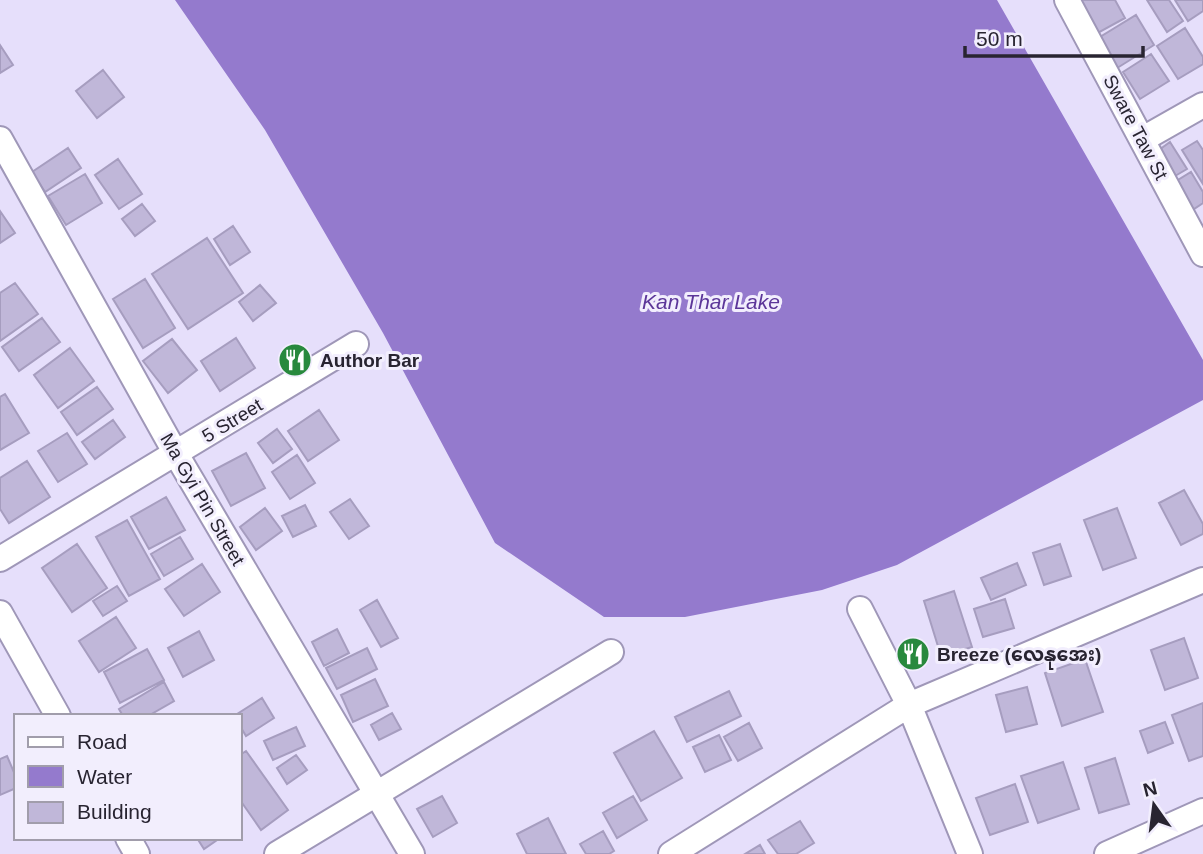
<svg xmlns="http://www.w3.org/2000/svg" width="1203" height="854" font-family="Arial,'Noto Sans Myanmar',sans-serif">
  <rect width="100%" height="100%" fill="#e6dffb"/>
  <path fill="#947acd" d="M175,0H997L1203,360V400L897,565L822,590L685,617H604L495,543L383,333L265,130Z"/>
  <path fill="#c0b7d9" stroke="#a69dbf" stroke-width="2" d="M1077,0H1115L1125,18L1096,34Z
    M1147,0H1169L1183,21L1167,32Z
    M1175,0H1203V11L1188,21Z
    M1136,15L1154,45L1114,70L1095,40Z
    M1185,28L1203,57V64L1178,79L1157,46Z
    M0,45L13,65L0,73Z
    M1151,54L1169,81L1140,99L1123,72Z
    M103,70L124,97L97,118L76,91Z
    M1197,141L1203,150V184L1182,150Z
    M1170,142L1187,169L1175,176L1159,150Z
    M68,148L81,168L45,192L32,172Z
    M118,159L142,194L119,209L95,175Z
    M1191,172L1203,192V203L1191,211L1173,183Z
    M85,174L102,203L66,225L48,196Z
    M142,204L155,221L135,236L122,219Z
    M0,211L15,233L0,243Z
    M233,226L250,252L230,265L214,239Z
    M207,238L243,293L188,329L152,274Z
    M145,279L175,328L143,348L113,299Z
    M15,283L38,314L0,341V293Z
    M260,285L276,303L253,321L239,302Z
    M42,318L60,342L19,371L2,347Z
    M236,338L255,368L220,391L201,361Z
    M172,339L197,370L168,393L143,361Z
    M70,348L94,381L58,408L34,375Z
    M97,387L113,409L77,435L61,412Z
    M5,394L29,433L0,450V397Z
    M319,410L339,440L308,461L288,431Z
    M113,420L125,437L95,459L82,442Z
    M277,429L292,449L273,463L258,443Z
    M67,433L87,464L58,482L38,451Z
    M246,453L265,488L231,506L212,471Z
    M297,455L315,483L290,499L272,472Z
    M27,461L50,497L9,523L0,509V478Z
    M1184,490L1203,524V534L1181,545L1159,503Z
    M166,497L185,530L149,549L131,517Z
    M350,499L369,526L349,539L330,512Z
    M305,505L316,526L293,537L282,516Z
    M265,508L282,531L256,550L240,527Z
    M1117,508L1136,558L1103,570L1084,520Z
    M127,520L160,579L129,596L96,537Z
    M180,537L193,559L164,576L151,554Z
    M77,544L107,588L72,612L42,568Z
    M1060,544L1071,576L1044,585L1033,553Z
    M1017,563L1026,585L991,600L981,578Z
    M202,564L220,592L184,616L165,589Z
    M117,586L127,601L103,616L93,601Z
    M954,591L972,647L941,656L924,601Z
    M1005,599L1014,628L983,637L974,609Z
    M377,600L398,638L381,647L360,610Z
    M116,617L136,648L99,672L79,641Z
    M337,629L349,653L324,666L312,642Z
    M199,631L214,660L183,677L168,648Z
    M1184,638L1198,678L1165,690L1151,650Z
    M367,648L377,669L337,689L326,668Z
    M147,649L164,680L120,703L104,672Z
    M1085,659L1103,712L1062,726L1045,673Z
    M375,679L388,706L353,722L341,695Z
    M164,682L174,701L148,716H123L119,709Z
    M1027,687L1037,724L1006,732L996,695Z
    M729,691L741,716L687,742L675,717Z
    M262,698L274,718L246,736L240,726V716H234Z
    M1203,703V756L1189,761L1172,715Z
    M392,713L401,729L379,740L371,725Z
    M1165,722L1173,743L1148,753L1140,731Z
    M749,723L762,748L738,761L724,737Z
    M296,727L305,746L273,760L264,741Z
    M654,731L682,778L641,801L614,753Z
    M719,735L731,760L705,772L693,747Z
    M246,751L288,810L261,830L240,800V755Z
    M296,755L307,770L287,784L277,768Z
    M7,756L16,777V788L0,795V759Z
    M1115,758L1129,804L1099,813L1085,768Z
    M1063,762L1079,809L1038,823L1021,776Z
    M1015,784L1028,822L990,835L976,798Z
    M442,796L457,823L433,837L417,809Z
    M633,796L647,820L617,838L603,813Z
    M548,818L566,854H527L517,834Z
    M800,821L814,843L796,854H778L768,840Z
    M603,831L614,851L609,854H586L580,844Z
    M197,838H220L204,849Z
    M760,845L765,854H745Z"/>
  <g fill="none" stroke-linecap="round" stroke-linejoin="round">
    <defs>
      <path id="minor" d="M1067,0L1203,254
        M0,139L176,454L412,854
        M1143,139L1203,105
        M0,559L356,344
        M860,609L909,705L970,854
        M0,613L58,716
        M128,838L137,854
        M277,854L611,652
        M671,854L909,705L1203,580
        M1107,854L1203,811"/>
    </defs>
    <use href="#minor" stroke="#9f97b8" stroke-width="28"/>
    <use href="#minor" stroke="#fff" stroke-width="24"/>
  </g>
  <defs>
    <symbol id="restaurant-disc" viewBox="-11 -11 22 22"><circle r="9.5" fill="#28893d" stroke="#f2eefd"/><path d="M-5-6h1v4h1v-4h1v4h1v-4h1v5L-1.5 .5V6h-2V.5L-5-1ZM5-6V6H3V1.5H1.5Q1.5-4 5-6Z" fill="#fff"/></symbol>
  </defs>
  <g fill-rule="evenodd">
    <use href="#restaurant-disc" x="276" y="341" width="38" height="38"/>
    <use href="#restaurant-disc" x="894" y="635" width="38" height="38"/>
  </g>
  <g text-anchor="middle" stroke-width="6" stroke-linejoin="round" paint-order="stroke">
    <g font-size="19" fill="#282431" stroke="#f2eefd">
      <text transform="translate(1136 127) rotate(62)" y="7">Sware Taw St</text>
      <text transform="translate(232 420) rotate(-31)" y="7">5 Street</text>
      <text transform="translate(203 499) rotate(60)" y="7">Ma Gyi Pin Street</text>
    </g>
    <g font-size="19" font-weight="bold" fill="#282431" stroke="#f2eefd" text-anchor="start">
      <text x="320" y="367">Author Bar</text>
      <text x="937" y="661">Breeze (လေနုအေး)</text>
    </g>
    <g font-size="21" font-style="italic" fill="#5c3699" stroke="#f2eefd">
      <text x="711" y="309">Kan Thar Lake</text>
    </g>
  </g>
  <rect x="14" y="714" width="228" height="126" fill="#f2eefd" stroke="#a19dab" stroke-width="2"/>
  <rect x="28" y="737" width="35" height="10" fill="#ffffff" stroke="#a19dab" stroke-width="2"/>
  <text x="77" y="749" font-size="21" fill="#282431">Road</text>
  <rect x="28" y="766" width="35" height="21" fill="#947acd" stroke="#a19dab" stroke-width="2"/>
  <text x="77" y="784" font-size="21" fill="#282431">Water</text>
  <rect x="28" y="802" width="35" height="21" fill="#c0b7d9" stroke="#a19dab" stroke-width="2"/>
  <text x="77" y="819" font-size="21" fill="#282431">Building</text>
  <g transform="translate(1154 805) rotate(346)" stroke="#f2eefd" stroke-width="5" paint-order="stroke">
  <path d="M0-5L12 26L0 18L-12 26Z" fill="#282431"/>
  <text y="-10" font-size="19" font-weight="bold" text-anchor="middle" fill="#282431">N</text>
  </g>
  <path d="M965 46v10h178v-10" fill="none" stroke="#282431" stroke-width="3.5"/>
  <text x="976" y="46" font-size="21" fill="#282431" stroke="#f2eefd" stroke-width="5" paint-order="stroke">50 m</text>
</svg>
